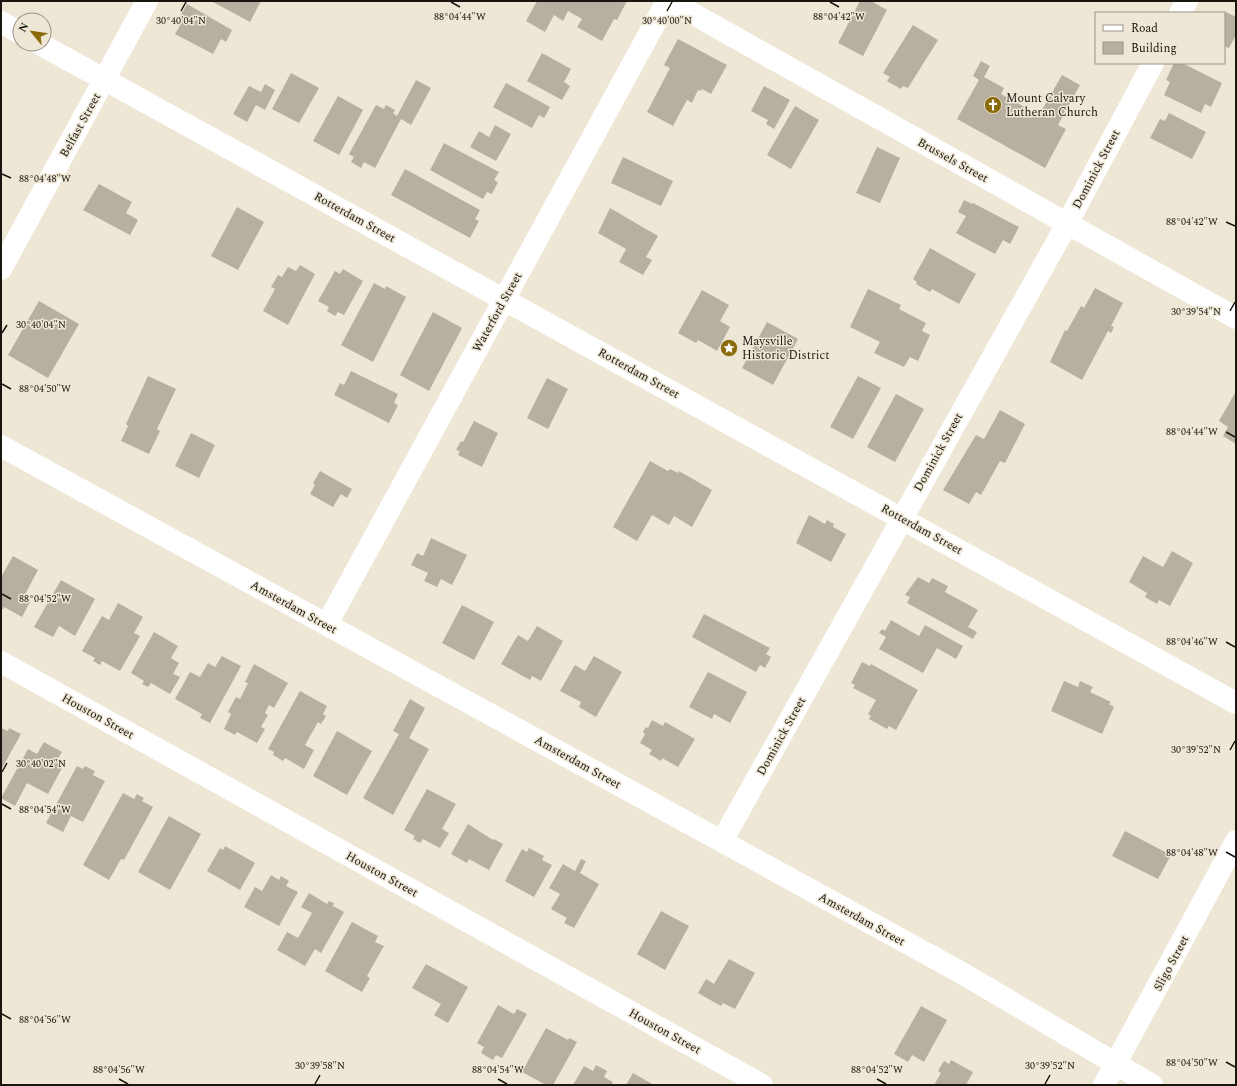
<svg xmlns="http://www.w3.org/2000/svg" width="1237" height="1086" font-family="Spectral,serif">
  <rect width="100%" height="100%" fill="#eee7d6"/>
  <path fill="#b7b0a0" d="M211,1H261L250,22Z
    M537,1H627L617,20L614,19L602,41L577,27L582,19L568,11L563,21L554,15L545,32L526,21Z
    M860,1H871L887,10L863,56L838,43Z
    M187,4L232,30L226,42L221,39L213,54L175,34L183,20L179,18Z
    M1226,12L1236,17V35L1229,48L1224,46V15Z
    M913,25L938,40L908,88L903,86L901,89L887,81L890,77L883,73Z
    M678,39L727,65L711,94L702,89L701,91L698,90L692,103L687,100L673,126L647,112L670,68L664,65Z
    M542,53L571,69L564,82L570,86L562,100L527,81Z
    M981,61L990,66L984,77L1004,88L1001,94L1039,115L1062,75L1080,85L1058,125L1066,129L1045,168L957,119L979,80L973,76Z
    M1174,63H1182L1222,83L1211,107L1205,104L1201,113L1164,95L1170,82L1166,80Z
    M291,73L319,88L299,123L272,109Z
    M416,80L431,88L411,125L401,119L375,168L364,162L361,168L351,162L354,157L349,154L376,105L384,109L386,105L395,110L393,113L397,116Z
    M506,83L550,107L544,118L539,115L532,128L493,107Z
    M265,84L275,90L265,110L256,105L247,122L233,114L249,86L261,92Z
    M764,86L790,100L774,129L766,124L768,120L751,111Z
    M338,96L363,110L339,155L313,141Z
    M795,106L819,120L791,169L767,155Z
    M1169,113L1206,132L1192,159L1150,138L1160,119L1165,121Z
    M495,125L511,134L496,161L470,147L479,131L489,137Z
    M444,143L499,172L494,180L498,182L492,194L487,192L483,199L430,170Z
    M877,147L900,158L880,203L856,193Z
    M623,157L673,181L661,206L611,183Z
    M405,169L480,210L475,219L479,221L470,238L391,195Z
    M99,184L132,202L126,213L138,220L130,235L83,210Z
    M964,200L972,204L973,203L1019,227L1010,244L1003,240L995,254L956,233L966,216L958,212Z
    M237,207L264,222L238,270L211,256Z
    M610,208L658,236L646,257L652,260L643,275L619,262L626,249L598,233Z
    M930,248L976,274L959,304L932,289L930,292L916,284L917,282L913,279Z
    M300,265L315,274L288,325L263,311L275,289L271,287L278,275L282,277L288,267L296,271Z
    M343,269L363,281L344,315L338,312L335,316L327,311L329,307L318,301L335,271L340,274Z
    M374,283L385,289L386,286L406,297L373,362L341,345Z
    M1095,288L1123,303L1111,326L1114,327L1111,333L1108,331L1082,380L1050,362L1065,330L1067,331L1081,306L1084,308Z
    M868,289L901,305L899,309L926,323L922,331L930,335L918,361L910,357L904,367L874,353L880,342L850,327Z
    M702,290L729,305L720,321L730,327L717,351L698,340L696,343L678,333Z
    M39,301L79,324L48,378L8,355Z
    M433,312L462,328L429,391L400,375Z
    M767,322L798,339L773,385L742,368Z
    M351,371L398,394L394,403L398,405L389,423L334,395L340,383L344,385Z
    M148,376L176,389L157,429L160,431L149,454L121,441L128,426L126,424Z
    M858,376L881,388L853,439L830,427Z
    M547,378L568,389L548,429L527,418Z
    M1236,391V444L1223,436L1228,427L1219,421Z
    M896,394L924,409L895,462L867,447Z
    M1000,410L1025,424L1005,463L1000,461L981,495L976,492L969,504L943,490L976,435L984,439Z
    M474,421L498,433L482,467L458,455L460,451L456,450L461,441L463,442Z
    M191,433L215,445L199,478L175,466Z
    M650,461L668,471L670,469L678,473L679,471L712,490L692,527L674,516L669,525L652,515L637,541L613,527Z
    M320,471L352,489L347,498L341,494L333,507L310,494L315,485L313,483Z
    M809,515L825,524L827,520L834,524L833,527L846,534L831,562L796,543Z
    M431,538L467,555L452,585L441,579L437,587L424,581L428,573L411,565L417,553L423,556Z
    M1172,551L1193,563L1170,606L1159,600L1157,604L1145,597L1147,593L1129,582L1143,556L1163,567Z
    M13,556L38,570L23,598L30,602L22,617L4,607L1,612V577Z
    M918,577L929,583L932,578L948,586L945,592L978,610L968,627L977,632L973,639L907,603L910,597L905,595Z
    M61,580L95,599L75,636L59,626L53,637L34,627Z
    M118,603L143,617L134,633L140,636L120,671L102,661L100,665L93,661L95,658L82,651L102,616L109,620Z
    M462,605L494,622L474,660L442,643Z
    M704,614L770,648L766,654L771,657L765,668L760,665L756,672L692,637Z
    M891,620L919,636L925,625L963,646L956,659L937,648L923,673L879,649L886,637L879,633L882,629L885,631Z
    M537,626L563,641L541,681L532,676L530,680L501,664L518,635L528,641Z
    M154,632L178,646L171,658L179,663L173,674L180,677L170,694L151,683L148,687L142,684L144,681L131,673Z
    M222,656L241,666L210,723L200,718L202,714L175,699L190,672L200,677L208,663L215,667Z
    M594,656L622,672L596,717L579,707L581,702L560,691L575,665L585,671Z
    M862,662L870,666L871,664L918,690L896,730L889,726L887,729L869,719L871,716L868,714L876,700L853,688L855,685L851,683Z
    M254,664L288,683L274,708L269,705L265,713L268,715L261,727L265,729L257,743L237,732L235,735L224,729L231,714L228,712L236,697L240,699L248,683L245,682Z
    M708,672L747,692L730,723L714,714L712,719L689,707Z
    M1064,681L1078,687L1080,681L1093,687L1090,692L1111,702L1109,704L1114,707L1102,734L1051,711Z
    M300,691L327,706L323,714L326,716L321,724L318,722L305,745L314,750L304,769L285,758L283,761L273,755L274,752L268,749Z
    M410,699L425,708L409,738L429,749L393,815L363,798L399,734L393,731Z
    M652,720L663,726L665,722L695,739L678,767L662,758L661,761L649,754L652,750L640,743L645,734L643,732L646,727L648,728Z
    M1,728L8,731L9,728L21,734L1,770Z
    M337,731L372,751L347,795L313,776Z
    M44,742L62,752L56,762L63,766L48,794L27,783L15,806L1,798L28,749L37,754Z
    M77,766L83,769L85,766L95,771L93,775L105,781L83,822L71,816L63,832L46,823Z
    M427,789L456,804L442,829L449,833L440,848L423,839L420,843L413,839L415,836L404,830Z
    M123,793L134,799L137,794L144,798L142,801L153,807L124,860L121,859L109,880L83,865Z
    M169,816L201,834L170,890L138,872Z
    M468,824L493,840L494,839L503,844L489,870L469,859L467,863L451,854Z
    M1125,831L1171,855L1158,879L1112,856Z
    M225,846L255,863L240,890L207,871L220,848L223,850Z
    M529,848L544,856L542,860L552,865L534,897L505,881L522,849L527,852Z
    M581,859L586,861L580,873L599,884L574,928L564,923L567,918L551,909L560,894L549,888L563,864L575,871Z
    M271,875L279,880L281,876L289,881L286,886L298,892L279,926L244,907L255,887L262,891Z
    M309,893L327,904L329,901L334,903L333,906L344,912L321,953L315,949L305,966L277,950L287,932L298,938L312,913L301,907Z
    M661,911L689,926L665,970L637,954Z
    M352,922L378,936L375,942L384,946L367,976L370,978L362,992L325,971Z
    M729,959L755,973L735,1009L723,1003L721,1006L698,993L706,979L714,984Z
    M426,964L468,987L448,1023L434,1015L441,1004L412,988Z
    M498,1005L514,1014L517,1009L527,1014L502,1058L496,1055L493,1060L481,1053L484,1047L477,1043Z
    M921,1006L947,1020L924,1062L912,1055L908,1062L894,1054Z
    M546,1028L568,1040L569,1038L577,1042L553,1085H546L522,1072Z
    M951,1060L973,1072L966,1085H934L941,1073L938,1071L944,1061L949,1064Z
    M596,1065L607,1071L604,1077L613,1082L611,1085H573L584,1066L593,1071Z
    M633,1073L654,1085H626Z"/>
  <g fill="none" stroke-linecap="round" stroke-linejoin="round">
    <path stroke="#fff" stroke-width="22" d="M670,1L1236,318
      M1180,13L1187,1
      M1,22L20,33
      M40,44L1236,703
      M1,269L147,1
      M1,446L960,972L1152,1085
      M327,624L667,1
      M1,662L762,1085
      M722,841L1067,224L1153,63
      M1104,1085L1236,841"/>
  </g>
  <path fill="none" stroke="#191610" stroke-width="1.5" d="M451,2L460,7M830,2L839,7M181,11L186,2M667,11L672,2M2,174L11,178M1226,222L1235,226M1230,311L1235,302M2,333L7,325M2,384L11,389M1226,432L1235,437M2,594L11,599M1226,642L1235,647M1230,750L1235,741M2,772L7,763M2,804L11,809M1226,852L1235,857M2,1014L11,1019M1226,1062L1235,1067M119,1079L128,1084M498,1079L507,1084M877,1079L886,1084M315,1084L320,1075M1045,1084L1050,1075"/>
  <defs>
    <symbol id="church-disc" viewBox="-11 -11 22 22"><circle r="9.5" fill="#8b6a0a" stroke="#eee7d6"/><path d="M-1.2-6h2.4v3.5h3.3v2.4h-3.3V6h-2.4V-.1h-3.3v-2.4h3.3Z" fill="#fff"/></symbol>
    <symbol id="sight-disc" viewBox="-11 -11 22 22"><circle r="9.5" fill="#8b6a0a" stroke="#eee7d6"/><path d="M0-6L1.8-2.2L6-1.7L2.9 1.2L3.7 5.4L0 3.3L-3.7 5.4L-2.9 1.2L-6-1.7L-1.8-2.2Z" fill="#fff"/></symbol>
  </defs>
  <g fill-rule="evenodd">
    <use href="#church-disc" x="983" y="95" width="20" height="20"/>
    <use href="#sight-disc" x="719" y="338" width="20" height="20"/>
  </g>
  <g text-anchor="middle" stroke-width="3" stroke-linejoin="round" paint-order="stroke">
    <g font-size="12" fill="#191610" stroke="#eee7d6" text-anchor="start">
      <text x="1006" y="102">Mount Calvary<tspan x="1006" dy="14">Lutheran Church</tspan></text>
      <text x="742" y="345">Maysville<tspan x="742" dy="14">Historic District</tspan></text>
    </g>
    <g font-size="12" fill="#191610" stroke="#eee7d6">
      <text transform="translate(80 125) rotate(-61)" y="4">Belfast Street</text>
      <text transform="translate(953 160) rotate(29)" y="4">Brussels Street</text>
      <text transform="translate(1096 169) rotate(-62)" y="4">Dominick Street</text>
      <text transform="translate(355 217) rotate(29)" y="4">Rotterdam Street</text>
      <text transform="translate(497 312) rotate(-61)" y="4">Waterford Street</text>
      <text transform="translate(639 373) rotate(29)" y="4">Rotterdam Street</text>
      <text transform="translate(938 452) rotate(-61)" y="4">Dominick Street</text>
      <text transform="translate(922 529) rotate(29)" y="4">Rotterdam Street</text>
      <text transform="translate(294 607) rotate(29)" y="4">Amsterdam Street</text>
      <text transform="translate(98 716) rotate(29)" y="4">Houston Street</text>
      <text transform="translate(781 736) rotate(-61)" y="4">Dominick Street</text>
      <text transform="translate(578 762) rotate(29)" y="4">Amsterdam Street</text>
      <text transform="translate(382 874) rotate(29)" y="4">Houston Street</text>
      <text transform="translate(862 919) rotate(29)" y="4">Amsterdam Street</text>
      <text transform="translate(1171 963) rotate(-62)" y="4">Sligo Street</text>
      <text transform="translate(665 1031) rotate(29)" y="4">Houston Street</text>
    </g>
  </g>
  <g font-size="10" text-anchor="middle" fill="#191610" stroke="#eee7d6" stroke-width="3" stroke-linejoin="round" paint-order="stroke">
    <text x="460" y="20">88°04'44"W</text>
    <text x="839" y="20">88°04'42"W</text>
    <text x="181" y="24">30°40'04"N</text>
    <text x="667" y="24">30°40'00"N</text>
    <text x="45" y="182">88°04'48"W</text>
    <text x="1192" y="225">88°04'42"W</text>
    <text x="1196" y="315">30°39'54"N</text>
    <text x="41" y="328">30°40'04"N</text>
    <text x="45" y="392">88°04'50"W</text>
    <text x="1192" y="435">88°04'44"W</text>
    <text x="45" y="602">88°04'52"W</text>
    <text x="1192" y="645">88°04'46"W</text>
    <text x="1196" y="753">30°39'52"N</text>
    <text x="41" y="767">30°40'02"N</text>
    <text x="45" y="813">88°04'54"W</text>
    <text x="1192" y="856">88°04'48"W</text>
    <text x="45" y="1023">88°04'56"W</text>
    <text x="1192" y="1066">88°04'50"W</text>
    <text x="320" y="1069">30°39'58"N</text>
    <text x="1050" y="1069">30°39'52"N</text>
    <text x="119" y="1073">88°04'56"W</text>
    <text x="498" y="1073">88°04'54"W</text>
    <text x="877" y="1073">88°04'52"W</text>
  </g>
  <rect width="1237" height="1086" fill="none" stroke="#191610" stroke-width="4"/>
  <rect x="1095" y="12" width="130" height="52" fill="#eee7d6" stroke="#999387"/>
  <rect x="1103" y="25" width="20" height="6" fill="#ffffff" stroke="#999387"/>
  <text x="1131" y="32" font-size="12" fill="#191610">Road</text>
  <rect x="1103" y="42" width="20" height="12" fill="#b7b0a0" stroke="#999387"/>
  <text x="1131" y="52" font-size="12" fill="#191610">Building</text>
  <g transform="translate(32 32) rotate(299)"><circle r="19" fill="#eee7d6" stroke="#999387"/>
  <path d="M0-3L7 15L0 10L-7 15Z" fill="#8b6a0a"/>
  <text y="-6" font-size="11" font-weight="bold" text-anchor="middle" fill="#191610">N</text>
  </g>
</svg>
